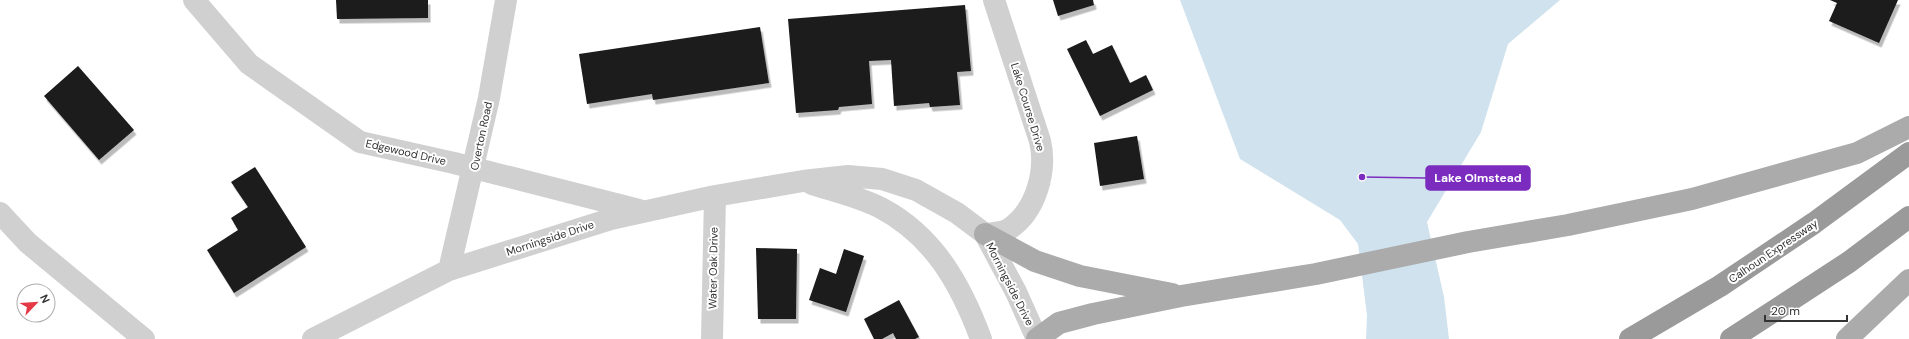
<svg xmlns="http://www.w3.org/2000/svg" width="1909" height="339" font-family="'DM Sans',sans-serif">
  <defs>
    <filter id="shadow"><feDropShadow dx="2.5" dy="4.5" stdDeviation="0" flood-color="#0004"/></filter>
  </defs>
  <rect width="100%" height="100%" fill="#fff"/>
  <path fill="#cfe2ee" d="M1180,0H1560L1508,44L1481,132L1427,222L1444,297L1449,339H1366L1367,315L1358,244L1340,220L1240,159Z"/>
  <path fill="#1a1a1a" filter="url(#shadow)" d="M336,0H428V18L337,19Z
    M1053,0H1093L1094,5L1058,16Z
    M1830,0H1898L1879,43L1829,21L1837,3Z
    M965,5L971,71L957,72L960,105L930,107L929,103L894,106L891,60L869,61L872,104L839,107L838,110L796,113L788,19Z
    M760,27L769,83L653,100L652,94L587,104L579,54Z
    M1086,40L1093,54L1112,45L1130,83L1146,75L1153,90L1100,116L1067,49Z
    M78,66L134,130L99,160L44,96Z
    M1137,136L1144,179L1100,186L1094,143Z
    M255,167L306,247L234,293L207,250L238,230L231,218L248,207L231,182Z
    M756,248L797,249L796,319H758Z
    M844,249L864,256L846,312L809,300L820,268L836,274Z
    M899,300L919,337L915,339H896L893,333L882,339H874L864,319Z"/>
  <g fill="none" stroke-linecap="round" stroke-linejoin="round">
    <path stroke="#d0d0d0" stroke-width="22" d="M194,0L249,64L360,142L454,163L639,210
      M812,184C834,191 860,197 881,208C934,236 961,285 981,339
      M0,213L28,243L144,339
      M985,234C992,233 1003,233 1009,229C1036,211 1047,171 1040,141L994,0
      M449,270L489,98L506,0
      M313,339L449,270L611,219L715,196L803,181L848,176L882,179L916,190L957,213L985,234L1016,292L1037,339
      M712,339L715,196"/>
    <path stroke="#ababab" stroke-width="22" d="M985,234L1035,261L1080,276L1172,294
      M1037,339L1059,323L1093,314L1181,296L1316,274L1468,242L1568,225L1692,199L1857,153L1909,127
      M1847,339L1909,280"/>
    <path stroke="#9a9a9a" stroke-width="22" d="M1630,339L1720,286L1814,223L1909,153
      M1731,339L1849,262L1909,217"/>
  </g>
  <g text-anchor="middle" stroke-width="4" stroke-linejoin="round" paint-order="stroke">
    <g font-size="11" fill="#333" stroke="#fff">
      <text transform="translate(1028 107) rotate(73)" y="4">Lake Course Drive</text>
      <text transform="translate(481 136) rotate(-78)" y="4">Overton Road</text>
      <text transform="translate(406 152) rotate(13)" y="4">Edgewood Drive</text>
      <text transform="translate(550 238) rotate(-18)" y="4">Morningside Drive</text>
      <text transform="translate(1773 251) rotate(-34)" y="4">Calhoun Expressway</text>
      <text transform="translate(713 268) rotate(-89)" y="4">Water Oak Drive</text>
      <text transform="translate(1010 284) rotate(63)" y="4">Morningside Drive</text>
    </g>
  </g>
  <path fill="none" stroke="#7b2cbf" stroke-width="1.5" d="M1362 177L1426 178"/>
  <circle fill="#7b2cbf" stroke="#fff" stroke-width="1.5" cx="1362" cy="177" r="4"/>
  <rect fill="#7b2cbf" stroke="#7b2cbf" stroke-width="1.5" x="1426" y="166" width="104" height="24" rx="4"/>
  <g font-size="12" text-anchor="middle" font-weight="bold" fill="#fff">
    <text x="1478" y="182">Lake Olmstead</text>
  </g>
  <g transform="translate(36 303) rotate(65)"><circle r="19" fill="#ffffff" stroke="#adadad"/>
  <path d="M0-3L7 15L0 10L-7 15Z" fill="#e63946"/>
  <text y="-6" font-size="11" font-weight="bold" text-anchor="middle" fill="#333333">N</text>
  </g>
  <path d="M1765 315v6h82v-6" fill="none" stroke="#333333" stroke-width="2"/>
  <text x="1771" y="315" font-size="12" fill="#333333" stroke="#ffffff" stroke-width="3" paint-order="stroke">20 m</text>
</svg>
